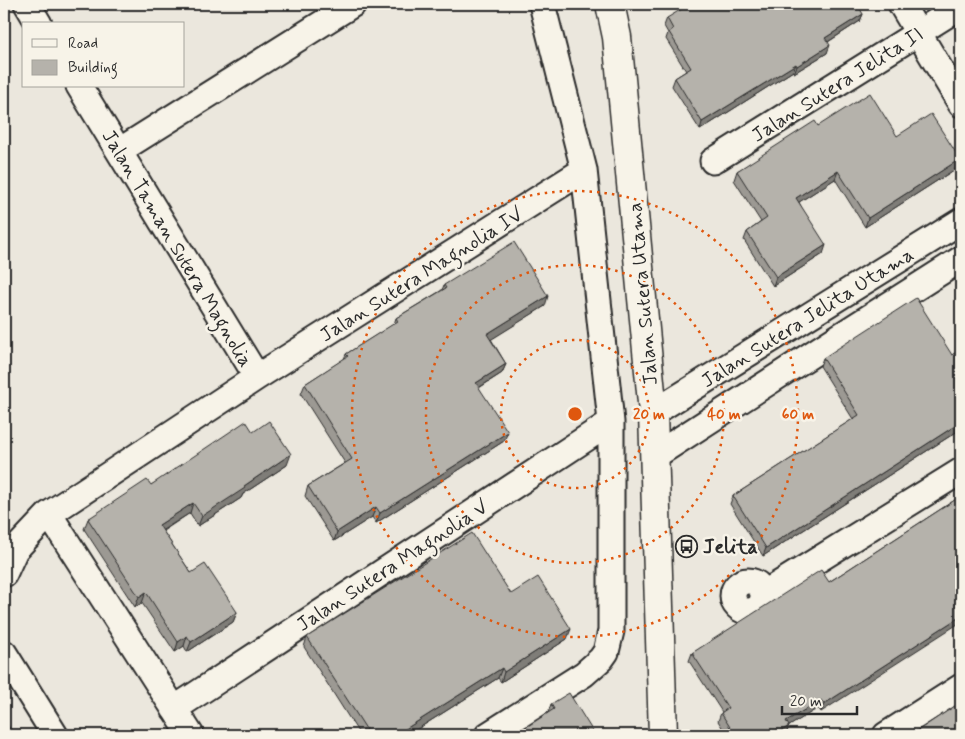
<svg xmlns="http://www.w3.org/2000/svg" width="965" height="739" font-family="Mynerve,sans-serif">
  <rect width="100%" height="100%" fill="#ebe7dd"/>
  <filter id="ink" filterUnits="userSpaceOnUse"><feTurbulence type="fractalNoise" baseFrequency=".02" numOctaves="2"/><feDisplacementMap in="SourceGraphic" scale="10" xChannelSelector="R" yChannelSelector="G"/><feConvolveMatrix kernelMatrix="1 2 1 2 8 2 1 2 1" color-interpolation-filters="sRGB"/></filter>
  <g filter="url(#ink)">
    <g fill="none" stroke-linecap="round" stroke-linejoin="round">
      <defs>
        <path id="minor" d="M27,4L39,24
          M901,4L961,104
          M79,86L257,377
          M119,151L353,4
          M713,161L961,6
          M653,413L961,221
          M656,455L840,336L961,259
          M49,514L191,735
          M4,574L15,550L49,514L257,377L584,170
          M733 596a15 15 0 1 1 30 0a15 15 0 1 1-30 0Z
          M763,594L961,471
          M4,653L55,735
          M174,709L611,422
          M488,735L584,674L601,659L606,652L611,631V422L584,170L542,4
          M886,735L961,687"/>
        <path id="tertiary" d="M610,4L617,37L653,413L663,735"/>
      </defs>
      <use href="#minor" stroke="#2b2b2b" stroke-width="29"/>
      <use href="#tertiary" stroke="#2b2b2b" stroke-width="31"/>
      <use href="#minor" stroke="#f7f3e8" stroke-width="25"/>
      <use href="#tertiary" stroke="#f7f3e8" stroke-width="28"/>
    </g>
    <path fill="#9c9993" stroke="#2b2b2b" d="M863,14L860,21L828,42L827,53L794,73L793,71L700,130L672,86L675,78L686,71L666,39L668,33L664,26L667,18Z
      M818,126L897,136L960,159L957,168L865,227L835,179L799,202L823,254L773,286L744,240L747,232L761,222L734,180L737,171Z
      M444,285L545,306L491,339L506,364L502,373L479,388L504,441L376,523L372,517L334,541L305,496L308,486L345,463L301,394L305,384L344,359L346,354L394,324L396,318L442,290Z
      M961,349V429L763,556L730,504L733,496L853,419L820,366L823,358L952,355Z
      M253,432L287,465L243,494L241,498L198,526L190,513L163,531L191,573L237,612L233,622L187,652L184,646L175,652L142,603L135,607L84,529L88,519L151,485Z
      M961,496L821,712L818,708L789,726L785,735H727L718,721L721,713L722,712L689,661L692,653L829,582Z
      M511,594L567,639L501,682L498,678L408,735H360L304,647L307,637Z
      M551,704L595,735L548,713Z"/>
    <path fill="#7f7d78" stroke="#2b2b2b" d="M863,14L860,21L823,45L825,38Z
      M830,45L827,53L794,73L797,66Z
      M796,64L793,71L700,130L702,122Z
      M960,159L957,168L865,227L868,218Z
      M838,171L835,179L793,206L796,198Z
      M826,245L823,254L773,286L776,277Z
      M548,296L545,306L484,344L487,334Z
      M506,364L502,373L472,392L476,383Z
      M961,422V429L763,556L766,548Z
      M508,432L504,441L376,523L380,513Z
      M291,454L287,465L243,494L241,498L198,526L202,516L244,486Z
      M193,503L190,513L155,535L159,525Z
      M376,507L372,517L334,541L337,532Z
      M146,592L142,603L135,607L139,597Z
      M237,612L233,622L187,652L191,642Z
      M961,616V622L821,712L824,704Z
      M571,629L567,639L501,682L504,672Z
      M187,636L184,646L175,652L178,642Z
      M502,668L498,678L408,735H396Z
      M821,700L818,708L783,730L786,721Z
      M789,726L786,735H775Z"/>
    <path fill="#b5b2ab" stroke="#2b2b2b" d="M690,4H857L863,14L825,38L830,45L797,66L796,64L702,122L675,78L691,68L669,32L673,29L667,18Z
      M870,93L897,136L931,114L960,159L868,218L838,171L796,198L826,245L776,277L747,232L767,218L737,171L815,121L818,126Z
      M514,242L548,296L487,334L506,364L476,383L508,432L380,513L376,507L337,532L308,486L352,459L305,384L348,356L346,354L398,321L396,318L446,288L444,285Z
      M916,298L952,355L961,349V422L766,548L733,496L859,415L823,358Z
      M246,421L253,432L269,421L291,454L244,486L245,488L202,516L193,503L159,525L191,573L205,564L237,612L191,642L187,636L178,642L146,592L139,597L88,519L147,480L151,485Z
      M961,496V616L824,704L821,700L786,721L789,726L775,735H746L743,732L738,735H735L721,713L728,708L692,653L821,570L829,582Z
      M472,533L511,594L538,577L571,629L504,672L502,668L396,735H370L307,637Z
      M569,693L595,735H514L554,709L551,704Z
      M961,702V735H911Z
      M4,719L14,735H4Z"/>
  </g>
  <g fill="none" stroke="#df570e" stroke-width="2.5" stroke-dasharray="2.5 5">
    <circle cx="575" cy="414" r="74"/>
    <circle cx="575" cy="414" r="149"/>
    <circle cx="575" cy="414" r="223"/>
  </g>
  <defs>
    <symbol id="bus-ring" viewBox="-11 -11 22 22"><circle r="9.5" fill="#f7f3e8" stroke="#2b2b2b" stroke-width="1.5"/><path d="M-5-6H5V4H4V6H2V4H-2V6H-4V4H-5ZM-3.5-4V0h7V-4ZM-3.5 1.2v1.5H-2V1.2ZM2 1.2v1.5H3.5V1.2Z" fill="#2b2b2b"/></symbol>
  </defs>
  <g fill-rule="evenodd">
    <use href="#bus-ring" x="674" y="534" width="25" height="25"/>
  </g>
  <g text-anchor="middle" stroke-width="5" stroke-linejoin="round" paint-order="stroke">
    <g font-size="20" fill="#2b2b2b" stroke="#f7f3e8">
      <text transform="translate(837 84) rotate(-32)" y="7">Jalan Sutera Jelita II</text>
      <text transform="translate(178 248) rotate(59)" y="7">Jalan Taman Sutera Magnolia</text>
      <text transform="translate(421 274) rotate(-32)" y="7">Jalan Sutera Magnolia IV</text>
      <text transform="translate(642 294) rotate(-95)" y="7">Jalan Sutera Utama</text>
      <text transform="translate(807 317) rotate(-32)" y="7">Jalan Sutera Jelita Utama</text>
      <text transform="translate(392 565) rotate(-33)" y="7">Jalan Sutera Magnolia V</text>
    </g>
    <g font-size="20" font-weight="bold" fill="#2b2b2b" stroke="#f7f3e8" text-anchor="start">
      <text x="703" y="553">Jelita</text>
    </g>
  </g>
  <circle cx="575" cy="414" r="8" fill="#df570e" stroke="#f7f3e8" stroke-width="2.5"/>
  <g font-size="15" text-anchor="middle" font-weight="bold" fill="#df570e" stroke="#f7f3e8" stroke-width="5" stroke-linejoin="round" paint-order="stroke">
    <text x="649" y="419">20 m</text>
    <text x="724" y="419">40 m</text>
    <text x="798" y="419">60 m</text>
  </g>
  <rect width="965" height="739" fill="none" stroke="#f7f3e8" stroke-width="20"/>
  <rect x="10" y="10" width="945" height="719" fill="none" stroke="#2b2b2b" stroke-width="2" filter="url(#ink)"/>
  <rect x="22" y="22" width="162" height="65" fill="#f7f3e8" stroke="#a5a39c"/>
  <rect x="32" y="39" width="25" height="8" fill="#f7f3e8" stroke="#a5a39c"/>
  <text x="68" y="48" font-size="15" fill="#2b2b2b">Road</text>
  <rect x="32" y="60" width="25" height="15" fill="#b5b2ab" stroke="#a5a39c"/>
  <text x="68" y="72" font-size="15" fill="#2b2b2b">Building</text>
  <path d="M782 706v8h75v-8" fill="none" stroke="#2b2b2b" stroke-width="2.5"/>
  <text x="790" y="706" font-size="15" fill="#2b2b2b" stroke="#f7f3e8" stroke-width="4" paint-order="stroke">20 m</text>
</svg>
